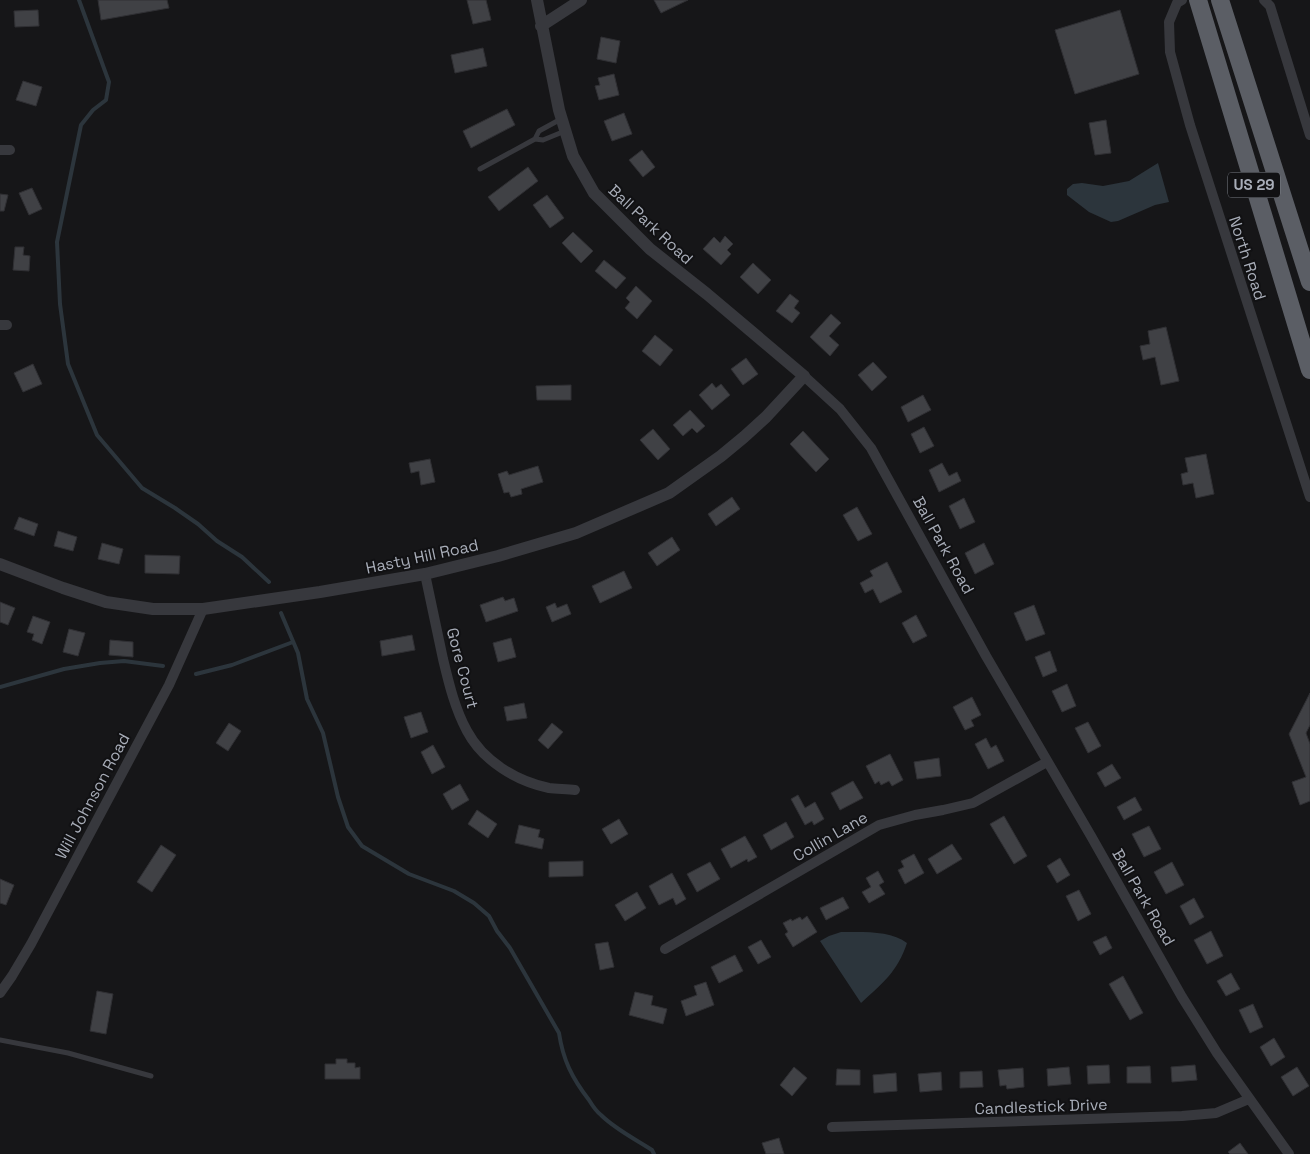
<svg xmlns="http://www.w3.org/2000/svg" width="1310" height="1154" font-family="'Space Grotesk',sans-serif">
  <rect width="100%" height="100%" fill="#161618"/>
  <path fill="#2c353c" d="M1158,163L1169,202L1155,205L1118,221L1111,222L1089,212L1067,195V189L1073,184L1082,183L1103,186L1129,181Z
    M841,932C861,932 891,930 907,943C898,971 882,984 861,1003L820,941L829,936Z"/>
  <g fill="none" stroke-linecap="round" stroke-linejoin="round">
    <path stroke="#2c353c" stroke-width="4" d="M79,0L109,82L106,100L93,110L81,125L57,242L60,304L68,364L97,435L142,488L175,508L198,524L217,541L242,557L269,582
      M281,613L298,653L307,699L323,733L338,797L348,827L362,846L409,874L454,891L474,903L489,916L497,931L510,948L559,1033C563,1060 572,1078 589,1100C592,1105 596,1111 601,1115C615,1129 635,1139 652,1150L654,1154
      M196,674L232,665L293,642
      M0,687L64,669L100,663L124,661L163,666"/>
  </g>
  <path fill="#404145" stroke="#303034" d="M98,0H167L169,8L101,20Z
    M467,0H486L491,20L473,24Z
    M654,0H688L661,13Z
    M38,10L39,26L15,27L14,11Z
    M1120,10L1139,74L1075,94L1055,30Z
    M601,37L620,41L616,63L597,59Z
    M483,48L487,66L455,73L451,55Z
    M614,74L619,95L599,100L595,86L600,85L598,78Z
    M23,81L42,87L36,106L16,100Z
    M507,109L515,125L471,148L463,131Z
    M624,113L632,134L612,141L604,121Z
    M1106,120L1111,153L1095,155L1089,123Z
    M642,150L655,167L643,177L629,160Z
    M528,167L538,181L499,211L488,197Z
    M32,188L42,209L29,215L19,193Z
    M0,194L8,195L4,211H0Z
    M547,195L564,218L550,228L533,205Z
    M573,232L593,251L581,263L562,243Z
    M725,236L733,244L727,250L731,254L721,265L703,249L714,237L720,243Z
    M15,247H24L23,255L30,256L29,271L13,270Z
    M604,260L626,278L616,289L595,271Z
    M753,263L771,280L758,294L740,277Z
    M636,286L652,301L637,319L625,308L630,302L626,298Z
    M790,294L799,301L794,308L800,313L792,323L776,311Z
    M831,314L841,323L829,336L839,345L830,356L810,337Z
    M1166,327L1179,381L1161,385L1155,357L1143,360L1140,346L1150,344L1148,331Z
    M655,335L673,350L660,366L642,351Z
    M746,358L758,374L743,385L731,369Z
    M873,362L887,377L872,391L858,375Z
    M33,364L42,384L23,392L14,373Z
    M712,383L716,388L721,384L730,395L712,410L699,395Z
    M571,385V400H537L536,386Z
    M923,395L931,410L908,422L901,407Z
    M690,410L705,426L697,433L692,428L683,436L673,425Z
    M924,427L934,446L920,453L911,434Z
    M653,429L670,449L658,460L640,440Z
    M803,431L829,459L816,472L790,444Z
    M1206,454L1214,494L1196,498L1193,483L1183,485L1181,474L1188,472L1185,458Z
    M430,459L435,482L421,485L419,471L411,473L409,463Z
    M942,463L949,476L957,472L961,481L939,492L929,470Z
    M538,466L543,482L521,489L522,494L511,497L509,492L504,493L498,474L507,471L509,475Z
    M732,497L740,509L716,526L708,514Z
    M964,498L975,522L960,529L949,506Z
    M857,507L872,534L858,541L843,515Z
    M19,517L38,524L34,536L14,529Z
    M58,531L77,537L73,551L54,546Z
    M672,537L680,550L657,566L648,553Z
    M102,543L123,549L119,564L98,559Z
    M984,543L994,564L975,574L965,553Z
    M145,555L180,556L179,574L145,573Z
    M887,562L902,592L880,603L873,589L865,593L860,583L873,576L870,571Z
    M624,571L632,588L600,603L592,586Z
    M503,597L505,601L514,598L518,611L486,622L480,605Z
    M0,602L15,608L8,625L0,622Z
    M555,603L557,608L567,604L571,614L552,622L546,607Z
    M1034,605L1045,634L1026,641L1014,613Z
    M916,615L927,636L913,643L902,623Z
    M33,616L50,622L42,644L32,640L34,634L27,632Z
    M69,629L85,633L78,656L63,652Z
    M412,635L415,650L382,656L380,641Z
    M511,638L516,657L498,662L493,643Z
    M110,640L133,642V657L109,655Z
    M1050,651L1057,671L1043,677L1035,657Z
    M1067,684L1076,706L1062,712L1052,691Z
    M1310,693V725L1306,733L1310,744V801L1300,805L1292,782L1306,777L1289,734Z
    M972,697L981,715L971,720L974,726L965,730L953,707Z
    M524,703L527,718L507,721L504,707Z
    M421,712L428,732L411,738L404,717Z
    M1088,722L1101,746L1088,753L1075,728Z
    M229,723L241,731L228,751L216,743Z
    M552,723L563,732L548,749L538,740Z
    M986,738L991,748L996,745L1004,761L988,769L975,744Z
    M433,745L445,767L432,774L421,752Z
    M890,754L903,780L892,786L889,781L881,785L879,781L875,784L866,766Z
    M939,758L941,776L917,779L914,762Z
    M1112,764L1121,778L1105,787L1097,773Z
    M853,781L863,798L840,810L831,793Z
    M460,784L469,800L452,810L443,794Z
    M798,795L805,808L815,802L824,819L814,825L812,821L805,825L791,799Z
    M1135,797L1142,810L1124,820L1117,807Z
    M477,810L497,824L488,838L468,824Z
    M1004,816L1027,856L1014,864L990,824Z
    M619,819L628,834L611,844L602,829Z
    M786,822L794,837L771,850L763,835Z
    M519,825L540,830L538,837L544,839L542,849L515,843Z
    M1149,826L1161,849L1144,857L1132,834Z
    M745,836L757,857L748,862L747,859L731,868L721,849Z
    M952,844L962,859L937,874L928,859Z
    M161,845L176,855L152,892L137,882Z
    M914,854L924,873L905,884L898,870L904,867L901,861Z
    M1060,858L1070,875L1057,883L1047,866Z
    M583,861V876L549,877V862Z
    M710,862L720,879L697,892L687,874Z
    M1172,862L1184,885L1166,894L1154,872Z
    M878,871L884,882L879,885L885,894L869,903L862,892L871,887L866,878Z
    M672,873L686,899L676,905L673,898L659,905L649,886Z
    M0,879L14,885L6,905L0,903Z
    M1079,890L1091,914L1078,921L1066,896Z
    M637,892L646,908L625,921L615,905Z
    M843,897L849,908L826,920L820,908Z
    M1194,898L1204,917L1190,925L1180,906Z
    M807,916L817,932L793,947L785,934L788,932L783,923L791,919L792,921L800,917L802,920Z
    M1211,931L1223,956L1207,964L1194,940Z
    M1106,936L1112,948L1100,955L1093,942Z
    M761,940L771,957L758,964L748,947Z
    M608,942L614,967L600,970L595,944Z
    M735,955L743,971L719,983L711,967Z
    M1231,973L1240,989L1226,996L1217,981Z
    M1123,976L1143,1013L1130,1020L1109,984Z
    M706,982L714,1005L686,1016L681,1001L697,995L694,986Z
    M97,991L113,994L106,1034L90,1031Z
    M635,992L653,996L651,1005L667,1009L663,1024L629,1015Z
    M1253,1004L1263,1027L1250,1033L1239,1010Z
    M1274,1038L1285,1057L1271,1066L1260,1047Z
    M336,1059H347V1063H355V1068L360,1067V1079H325V1064H336Z
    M1109,1065L1110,1083L1088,1084L1087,1066Z
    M1195,1065L1197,1080L1172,1082L1171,1067Z
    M1150,1066L1151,1083H1127V1067Z
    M794,1067L807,1078L792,1096L780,1085Z
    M1069,1067L1071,1084L1048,1086L1047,1069Z
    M1297,1067L1309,1086L1293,1096L1281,1077Z
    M1023,1068L1024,1087L1007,1089L1006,1085L1000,1086L998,1070Z
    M837,1069L860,1070V1085H836Z
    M982,1071L983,1087L960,1088V1072Z
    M941,1072L942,1090L920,1092L918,1074Z
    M896,1073L897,1091L874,1093L873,1075Z
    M779,1138L784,1154H766L762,1143Z
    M1240,1143L1248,1154H1230L1228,1152Z"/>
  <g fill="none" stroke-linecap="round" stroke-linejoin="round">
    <path stroke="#37383d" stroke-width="5" d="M535,139L543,140L565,131
      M480,169L535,139L539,131L561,119
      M0,1040L68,1053L151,1076"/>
    <path stroke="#37383d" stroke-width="10" d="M1182,0L1177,3L1169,22L1170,52L1190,125L1310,497
      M1264,0L1270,6L1310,135
      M0,150H10
      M0,325H7
      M804,376L840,409L871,448L986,656L1091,836L1182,997L1217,1053L1289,1154
      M425,574C431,602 437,631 443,659C449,684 455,709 467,731C483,761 516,781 549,788C557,789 567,789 575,790
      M665,949L879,825L915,815L943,810L973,803L1047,762
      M0,993L12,976L31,944L169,685L203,609
      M832,1127L1182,1116L1216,1113L1249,1099"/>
    <path stroke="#37383d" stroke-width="12" d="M541,26L581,0
      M0,564L63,588L106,602L153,609H203L320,592L425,574L498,556L576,533L669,493L721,456L744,437L766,417L804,376L707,294L650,249L594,193L573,156L559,110L537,0"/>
    <path stroke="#5b5e65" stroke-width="18" d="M1198,0L1310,370
      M1220,0L1310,282"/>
  </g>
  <g text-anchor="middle" stroke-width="4" stroke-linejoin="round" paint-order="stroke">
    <rect fill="#111113" stroke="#7b7e86" stroke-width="1" x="1228" y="172.5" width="52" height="25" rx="4"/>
    <g font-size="15" font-weight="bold" fill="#a8adb8">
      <text x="1254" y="190">US 29</text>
    </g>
    <g font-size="16" fill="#a8adb8" stroke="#111113">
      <text transform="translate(651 224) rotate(43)" y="6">Ball Park Road</text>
      <text transform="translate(1248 258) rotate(72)" y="6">North Road</text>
      <text transform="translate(944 545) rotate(61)" y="6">Ball Park Road</text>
      <text transform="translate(422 556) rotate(-12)" y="6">Hasty Hill Road</text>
      <text transform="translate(463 668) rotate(75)" y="6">Gore Court</text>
      <text transform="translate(92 796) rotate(-62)" y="6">Will Johnson Road</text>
      <text transform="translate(830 836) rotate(-30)" y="6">Collin Lane</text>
      <text transform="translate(1144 897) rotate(60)" y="6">Ball Park Road</text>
      <text transform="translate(1041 1106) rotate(-2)" y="6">Candlestick Drive</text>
    </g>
  </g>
</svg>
